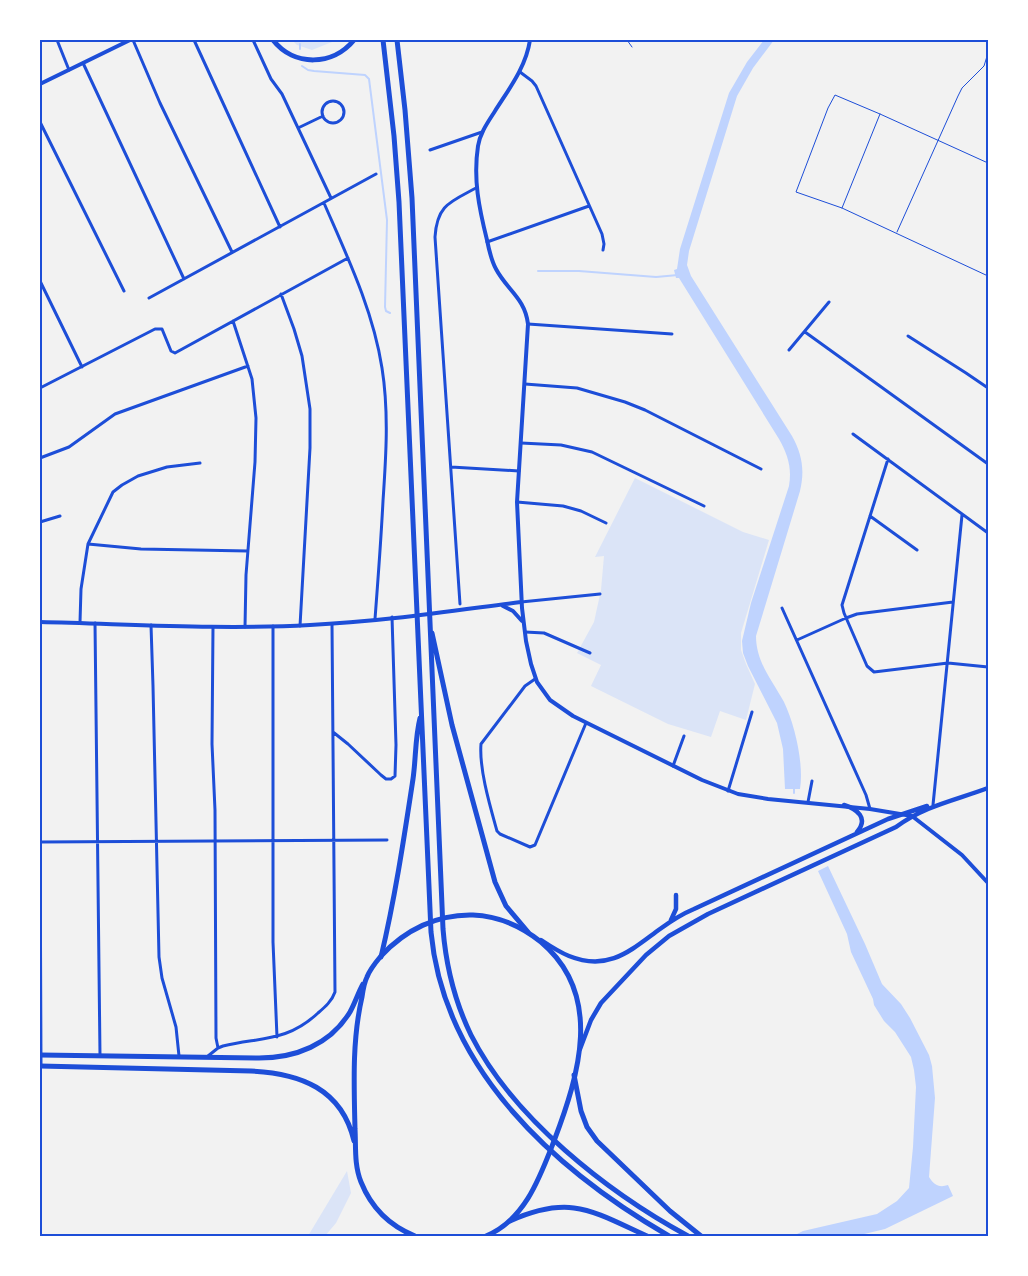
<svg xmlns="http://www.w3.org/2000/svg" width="1028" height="1276" font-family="Commissioner,sans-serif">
  <rect width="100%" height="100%" fill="#f2f2f2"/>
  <path fill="#dbe4f7" d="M292,40H337L312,50L297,45Z
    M635,478L743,532L769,540L741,633V650L746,664L755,684L746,720L720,711L711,737L668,724L591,686L601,665L577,653L594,622L601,590L604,556L595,557Z
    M347,1171L351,1193L336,1223L325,1236H308Z"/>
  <path fill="#bfd3fe" d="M764,40H774L753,68L737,96L689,251L687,265L691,276L792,436C802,454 805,470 800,491L756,636C756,662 772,680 784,702C795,725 804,764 800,789H785L783,749L777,723L748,666L743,653L742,641L751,603L789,486C792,468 788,455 779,439L679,278H676L674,270L677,269L680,249L729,93L747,62Z
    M828,866L865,944L882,984L901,1004L910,1018L929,1055L932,1066L935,1098L929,1177C934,1185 939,1188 948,1185L953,1196L885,1229L856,1236H793L803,1231L877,1214L897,1201L909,1188L913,1147L916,1087L914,1070L911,1057L895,1032L884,1021L874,1005L873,999L851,952L847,934L818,871Z"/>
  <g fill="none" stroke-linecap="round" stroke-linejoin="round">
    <path stroke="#bfd3fe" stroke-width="2" d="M300,49V44
      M302,66L308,70L314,71L365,75L369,79L387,220L385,307L386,311L390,313
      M538,271H579L656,277L678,275
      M794,788V793"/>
    <path stroke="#1d4ed8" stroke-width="1" d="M627,40L632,47
      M988,163L880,114L835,95L828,108L796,192L842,208L988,276
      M842,208L880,114
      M897,232L958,96L962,88L984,66L988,53
      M40,1099L41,1089"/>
    <path stroke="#1d4ed8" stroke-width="3" d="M57,40L69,70
      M133,40L160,103L232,252
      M194,40L280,227
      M253,40L271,79L282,94L331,198
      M83,63L184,279
      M520,72L532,81L536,86L602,234L604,244L603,250
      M322 112a11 11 0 1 1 22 0a11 11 0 1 1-22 0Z
      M40,122L124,291
      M298,128L323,116
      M430,150L482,132
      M324,203C347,256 373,310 382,368C389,412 386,457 383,501C381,540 378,580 375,619
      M487,242L589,206
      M40,281L82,367
      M281,294L294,329L302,356L310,409V448L300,626
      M149,298L376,174
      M233,321L252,379L256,418L255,462L246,575L245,627
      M528,324L672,334
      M805,332L988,464
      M908,336L966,373L988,388
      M789,350L829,302
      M525,384L577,388L625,402L645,410L761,469
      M40,388L155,329H162L171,351L175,353L348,258
      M853,434L988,533
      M521,443L561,445L592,452L704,506
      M40,458L69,447L115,414L248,366
      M888,459L842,605L844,613L867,666L874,672L948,663L988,667
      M451,467L519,471
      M517,502L563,506L581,511L606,523
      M870,516L917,550
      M40,522L60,516
      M88,544L141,549L248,551
      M521,602L600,594
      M460,604L435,237C437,205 450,202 476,188
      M782,608L866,795L870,809
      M80,622L81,589L88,544L113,492L122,485L138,476L167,467L200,463
      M95,623L100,1055
      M151,625L153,686L159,957L162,978L176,1027L179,1056
      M273,626V942L277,1037
      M213,627L212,744L215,810L216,1038L218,1048
      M525,632L544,633L590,653
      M797,640L846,618L857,614L953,602
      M535,679L525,686L481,744C479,769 490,806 497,831L500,834L530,847L535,845L586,723
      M333,732L348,744L381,775L386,779H391L395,776L396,745L392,617
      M673,766L684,736
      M728,791L752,712
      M808,802L812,781
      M933,805L962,515
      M40,822L41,1066
      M40,842L387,840
      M208,1056L218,1048L223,1046C261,1037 287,1042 318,1013C325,1007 332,1001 335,992L332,624"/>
    <path stroke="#1d4ed8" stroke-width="4" d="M530,40C526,67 509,89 495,111C488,122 480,133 478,146C473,179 479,208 487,240C489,250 491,260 496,269C507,290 525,298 528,324L517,502L522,608L526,641L531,664L537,682L550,700L573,716L702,780L738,794L768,799L870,809L912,816L962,855L988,883
      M40,84L130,40
      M503,606L513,611L522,621
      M40,622C130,624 220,630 310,625C380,622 451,611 521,602"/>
    <path stroke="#1d4ed8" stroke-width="4.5" d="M844,805C857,809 869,818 857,832
      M671,920L676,909V895
      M541,940C550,946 559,952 569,956C609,972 631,950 660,929C671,921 682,914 694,909L888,819L927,806
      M580,1049L591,1020L601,1003L646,955L669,936L708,914L896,827C924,806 956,800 988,788"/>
    <path stroke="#1d4ed8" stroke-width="5" d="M40,1055L259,1058C295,1058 330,1045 350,1012C355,1003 358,993 363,984
      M40,1066L251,1071C300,1073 342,1089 354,1141
      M415,1236C390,1226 371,1207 361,1182C354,1165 356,1146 355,1129C354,1085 352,1040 362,997C363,990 364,983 367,977C370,969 376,962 381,956C405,930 437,914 473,915C498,916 521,926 541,942C604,995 579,1075 554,1141C540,1177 525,1220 486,1236"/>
    <path stroke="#1d4ed8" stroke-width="5" d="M273,40C294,67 333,66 354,40
      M383,40L394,136L399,202L431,932C444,1070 555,1170 669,1236
      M397,40L405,110L412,198L443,929C446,966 455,1002 471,1035C513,1118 607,1192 688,1236
      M432,633L452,725L495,882L506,906L528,932
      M381,957C395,898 404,838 413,779C416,758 415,738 420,718
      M574,1075L581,1111L587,1127L597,1141L670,1211L701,1236
      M510,1221C570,1194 592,1211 647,1236"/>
  </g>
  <rect width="1028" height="1276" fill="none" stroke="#ffffff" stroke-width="82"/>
  <rect x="41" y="41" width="946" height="1194" fill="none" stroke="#1d4ed8" stroke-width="2"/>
</svg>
